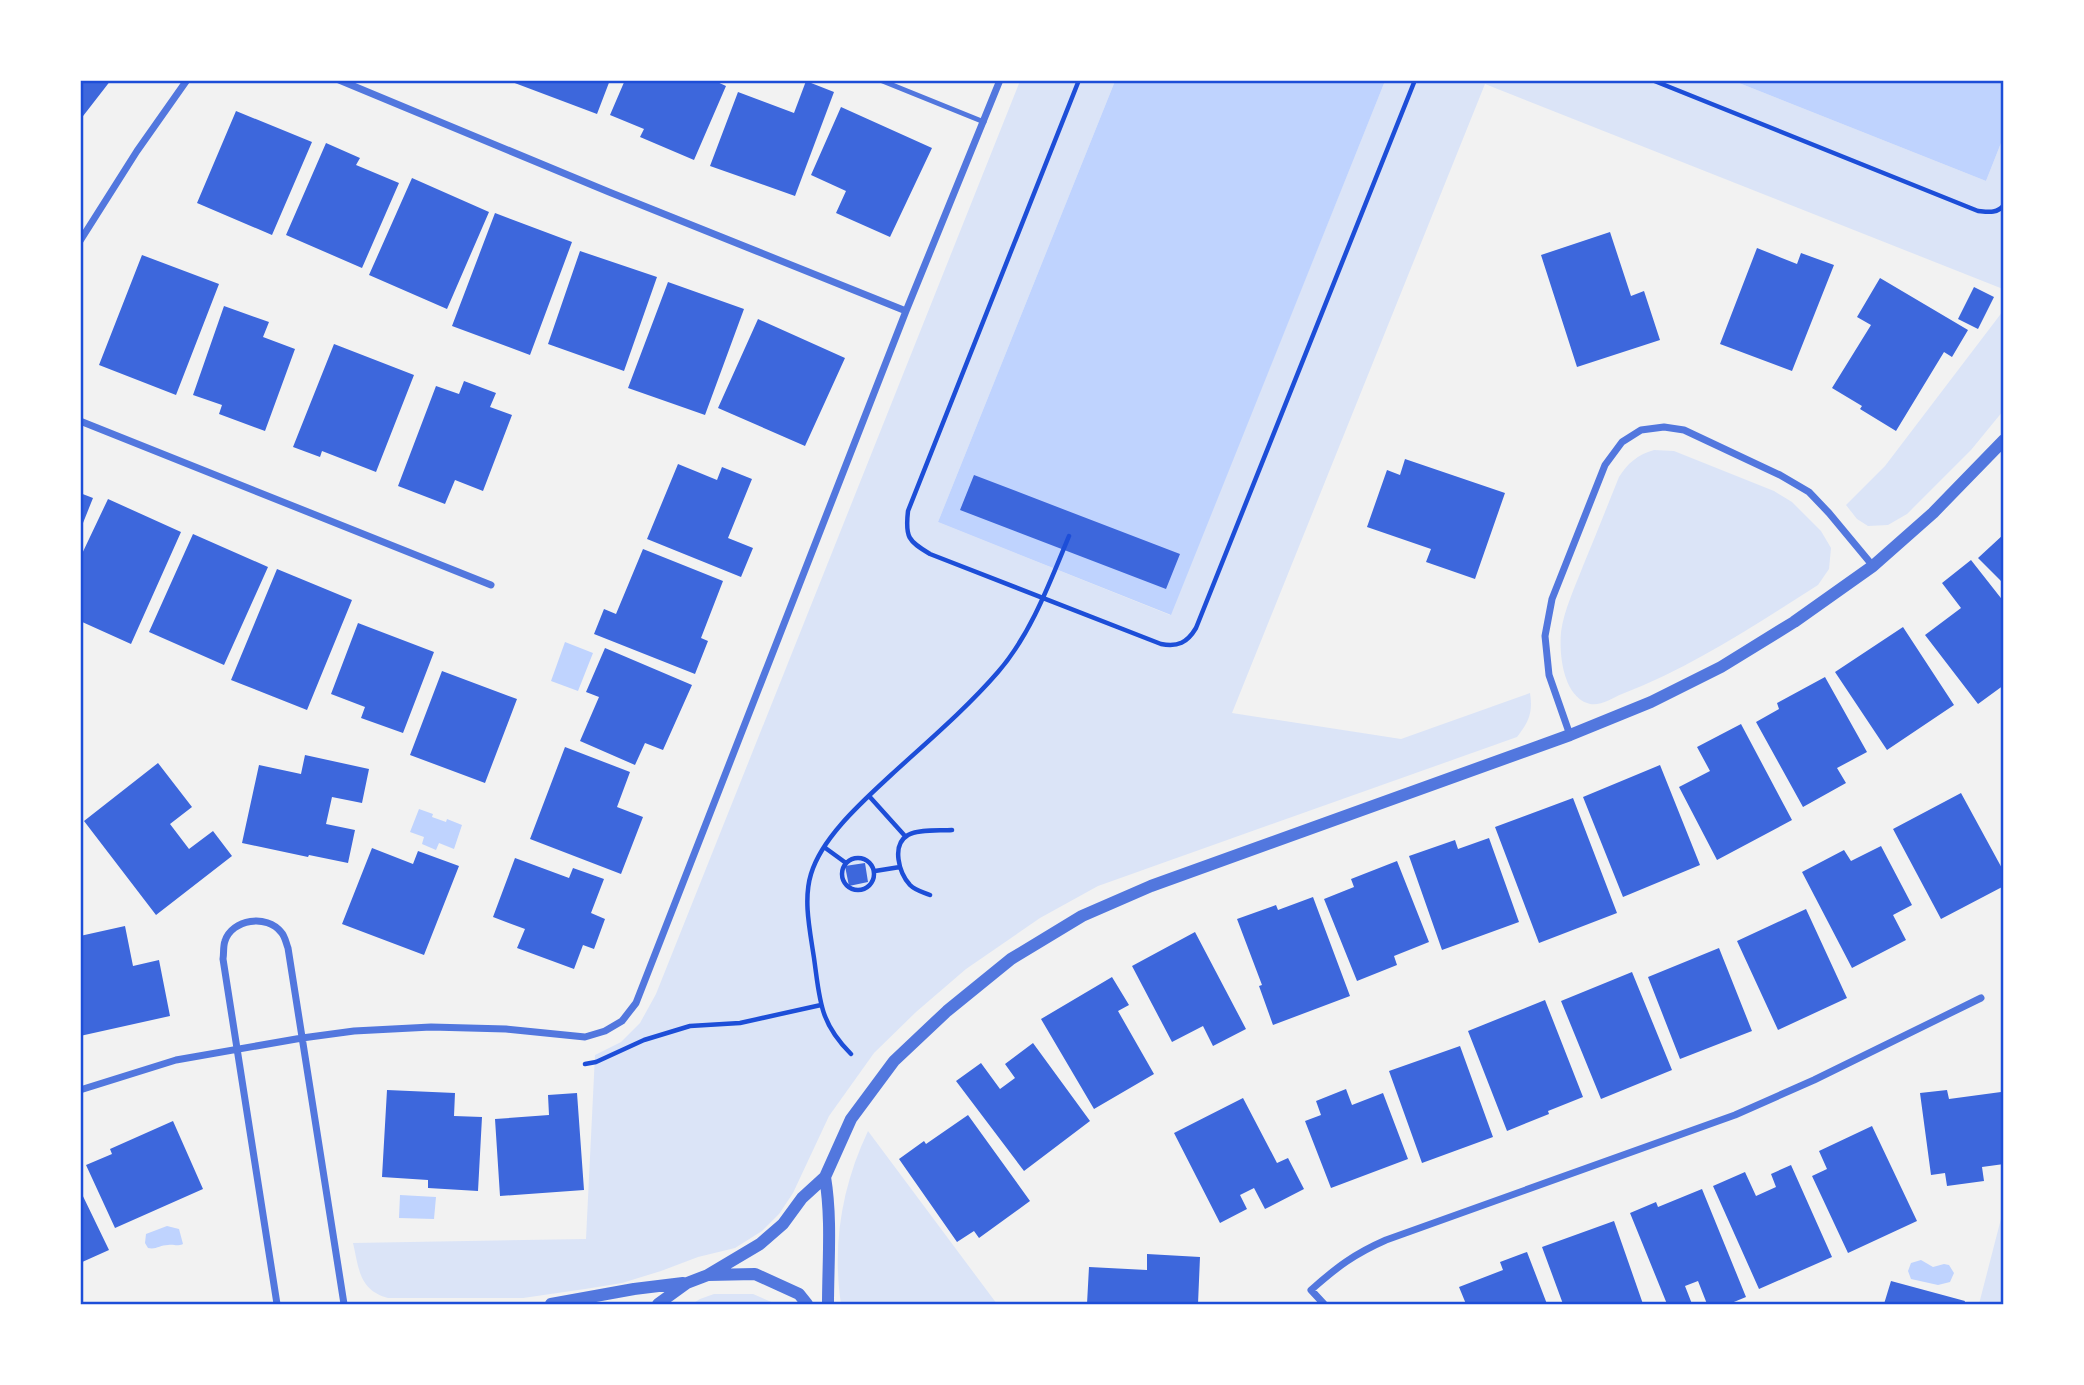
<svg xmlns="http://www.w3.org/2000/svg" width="2084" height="1385" font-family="Signika,sans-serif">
  <rect width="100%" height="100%" fill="#f2f2f2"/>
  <path fill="#dbe4f7" d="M1020,81H1115L938,522L1170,615L1385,81H1734L1986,181L2003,138V289L1485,84L1232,713L1401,739L1530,693C1533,712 1529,722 1517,737L1098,886L1040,918L966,969L916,1012L874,1053L829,1116L793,1193L779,1214L762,1231L735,1248L698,1257L661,1271L622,1283L585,1289L523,1298H388C359,1290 359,1269 353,1243L586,1239L595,1055L621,1042L640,1023L656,994Z
    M2003,311V411L1971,450L1907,514L1888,525L1868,526L1857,519L1846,505L1885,466Z
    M1654,450L1674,451L1774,491L1792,502L1821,531L1831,548L1829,569L1818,585C1755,625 1692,667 1622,694C1612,698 1598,708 1587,703C1563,694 1559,654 1561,632C1564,610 1575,587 1583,566C1595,537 1607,507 1619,477C1628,463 1637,455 1654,450Z
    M868,1131L997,1304H841C832,1244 842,1186 868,1131Z
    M2003,1211V1304H1979Z
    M714,1294H753L776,1304H692L700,1299Z"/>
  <path fill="#bfd3fe" d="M1115,81H1385L1171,615L938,522Z
    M1734,81H2003V138L1986,181Z
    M565,642L593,653L578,691L551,681Z
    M419,809L433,814L432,817L446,822L447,819L462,825L454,849L439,843L436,850L422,844L424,837L410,832Z
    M400,1195L436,1197L434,1219L399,1218Z
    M167,1226L179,1229L183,1244C176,1247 175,1244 168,1245C160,1245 156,1250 148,1248L145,1243L146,1234Z
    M1921,1260L1933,1267L1944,1264L1949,1265L1954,1273L1950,1282L1938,1285L1911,1279L1908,1271L1911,1263Z"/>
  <path fill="#3d67dc" d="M80,80H111L80,120Z
    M507,80H610L597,114Z
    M625,80H713L726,86L694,160L640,137L644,129L610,115Z
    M806,81L834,92L795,196L710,166L738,92L794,113Z
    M841,107L932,148L890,237L836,213L846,191L811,175Z
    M236,111L312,142L272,235L197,203Z
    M326,143L360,158L356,165L399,183L362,268L286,235Z
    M412,178L489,212L447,309L369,275Z
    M495,213L572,242L530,355L452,326Z
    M1610,232L1631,296L1644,291L1660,340L1577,367L1541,255Z
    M1757,248L1797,264L1801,253L1834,265L1792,371L1720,344Z
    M580,251L657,277L624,371L548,344Z
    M142,255L219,284L176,395L99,365Z
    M1880,278L1968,330L1952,357L1944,352L1896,431L1860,409L1862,406L1832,388L1871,325L1857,317Z
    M668,282L744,309L705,415L628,388Z
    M1974,287L1994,297L1978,329L1958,319Z
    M224,306L269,322L263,337L295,349L265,431L219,414L222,405L193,395Z
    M758,319L845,358L805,446L718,408Z
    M334,344L414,375L376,472L322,451L320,457L293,447Z
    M464,381L496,393L490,407L512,415L483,491L455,480L445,504L398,486L436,386L459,394Z
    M1405,459L1505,493L1475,579L1426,562L1431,549L1367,527L1387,470L1400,475Z
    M678,464L717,480L722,467L752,479L728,538L753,548L741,577L647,539Z
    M974,475L1180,554L1166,589L960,510Z
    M80,493L93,498L81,528H80Z
    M108,499L181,532L131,644L80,621V558Z
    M193,534L268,567L224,665L149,632Z
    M2004,534V584L1978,558Z
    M643,549L723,581L701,638L708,641L695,674L594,634L604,609L616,614Z
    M1971,560L2004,602V685L1978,704L1925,635L1961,608L1942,583Z
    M277,569L352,600L307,710L231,680Z
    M358,623L434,652L403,733L361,718L365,707L331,694Z
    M1903,627L1954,705L1887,750L1835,672Z
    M605,648L692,685L663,750L645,743L635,765L580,741L599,697L586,692Z
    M442,671L517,699L485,783L410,755Z
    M1825,677L1867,752L1837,768L1846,783L1803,807L1756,722L1779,709L1777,703Z
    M1741,724L1792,820L1717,860L1679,787L1710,771L1697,747Z
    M565,747L630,772L617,807L643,817L621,874L530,839Z
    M305,755L369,769L362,803L332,797L326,824L355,830L348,863L309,855L308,857L242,843L259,765L301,774Z
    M158,763L192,807L170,824L189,849L213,831L232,856L156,915L84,821Z
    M1660,765L1700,865L1623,897L1583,797Z
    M1961,793L2004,872V886L1941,919L1893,829Z
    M1573,798L1617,913L1539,943L1495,827Z
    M1489,838L1519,922L1442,950L1409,856L1455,840L1458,849Z
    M1881,846L1912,905L1893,915L1906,940L1852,968L1802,872L1844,850L1851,861Z
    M372,848L413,864L418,851L459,866L424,955L342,924Z
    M515,858L569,878L573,868L604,879L591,913L605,919L594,949L583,945L574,969L517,948L525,929L493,917Z
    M1397,861L1429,942L1394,956L1397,965L1357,981L1324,899L1354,887L1351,879Z
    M865,863L868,882L849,886L845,866Z
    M1313,897L1350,996L1273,1025L1259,986L1262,985L1237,919L1276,905L1278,910Z
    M1806,909L1847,998L1778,1030L1737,941Z
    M125,926L133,966L159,960L170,1016L80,1036V936Z
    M1195,932L1246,1029L1213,1046L1203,1026L1172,1042L1132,966Z
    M1719,948L1752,1031L1680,1059L1648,977Z
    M1632,972L1672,1070L1601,1099L1561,1001Z
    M1112,977L1129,1005L1118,1011L1154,1074L1094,1109L1041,1019Z
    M1545,1000L1583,1097L1548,1111L1549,1114L1507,1131L1468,1031Z
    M1033,1043L1090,1121L1024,1171L956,1081L981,1063L1000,1089L1015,1078L1005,1064Z
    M1460,1046L1493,1137L1422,1163L1389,1071Z
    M1346,1089L1352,1105L1383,1093L1408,1159L1331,1188L1305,1121L1321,1115L1316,1101Z
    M387,1090L455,1093L454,1116L482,1117L478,1191L428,1188V1180L382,1177Z
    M1947,1090L1949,1099L2001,1092L2004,1107V1164L1982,1167L1984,1181L1947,1186L1945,1173L1931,1175L1920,1093Z
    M577,1093L584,1190L500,1196L495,1119L549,1115L548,1095Z
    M1243,1098L1277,1163L1288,1158L1304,1189L1265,1209L1254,1188L1240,1195L1247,1209L1220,1223L1174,1133Z
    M968,1115L1030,1201L979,1238L974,1231L957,1242L899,1159L924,1141L926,1144Z
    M173,1121L203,1189L115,1228L86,1165L112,1154L110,1149Z
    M1872,1126L1917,1221L1848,1253L1812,1176L1827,1169L1819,1151Z
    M1791,1165L1832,1257L1759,1289L1713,1186L1745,1172L1756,1196L1776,1187L1771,1174Z
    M1702,1189L1746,1297L1729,1304H1707L1698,1281L1685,1286L1692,1304H1667L1630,1213L1656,1202L1658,1207Z
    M80,1190L109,1250L80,1263Z
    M1614,1221L1643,1304H1563L1542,1247Z
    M1527,1252L1547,1304H1466L1459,1287L1503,1270L1500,1262Z
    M1147,1254L1200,1257L1198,1304H1087L1089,1267L1147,1270Z
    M1891,1281L1965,1301L1964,1304H1884Z"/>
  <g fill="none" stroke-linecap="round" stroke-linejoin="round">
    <path stroke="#1d4ed8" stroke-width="4.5" d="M1079,80L908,511C905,537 908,541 930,554L1161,644C1178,647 1187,643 1196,628L1415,80
      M1652,80L1978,211C1988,212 1997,214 2004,205
      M869,796L905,836
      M824,847L846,863
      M842 874a16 16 0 1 1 32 0a16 16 0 1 1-32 0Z
      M875,871L900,867
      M930,895C923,892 916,891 910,885C899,873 891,845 908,835C920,829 939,831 952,830
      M851,1054C819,1022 820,1000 814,958C810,931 803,900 811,874C822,837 863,801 891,775C927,742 966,709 998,672C1031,634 1050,582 1069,536
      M585,1064L596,1062L644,1040L690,1026L740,1023L821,1005"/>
    <path stroke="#5277de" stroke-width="5" d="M880,80L984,122"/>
    <path stroke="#5277de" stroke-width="7" d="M339,80L609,192L906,311
      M80,241L137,151L187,80
      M80,421L491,585
      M1570,735L1549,675L1545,636L1552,599L1605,465L1622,442L1641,430L1664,427L1684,430L1780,475L1809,492L1829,513L1873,566
      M80,1090L176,1060L302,1038L354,1031L431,1027L506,1029L585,1037L605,1031L622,1021L636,1003L906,311L1000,80
      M277,1304L223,959C224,953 223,946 225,941C232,919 267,914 281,932C285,936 286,943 288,948L344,1304
      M1324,1304L1311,1290C1337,1267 1354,1254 1386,1240L1735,1115L1814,1080L1981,998"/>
    <path stroke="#5277de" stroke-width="12" d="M825,1177C832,1219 828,1262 828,1304
      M708,1275L760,1244L783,1224L802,1198L825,1177L851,1119L894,1061L947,1011L1011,959L1082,916L1151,886L1570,735L1651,702L1721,667L1794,622L1873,566L1933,513L2004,440
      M551,1304L634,1289L683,1283
      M658,1304L687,1283L708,1275L755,1274L799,1294L807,1304"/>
  </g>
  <rect width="2084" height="1385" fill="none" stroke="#ffffff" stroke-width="164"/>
  <rect x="82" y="82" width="1920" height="1221" fill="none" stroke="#1d4ed8" stroke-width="2.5"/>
</svg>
